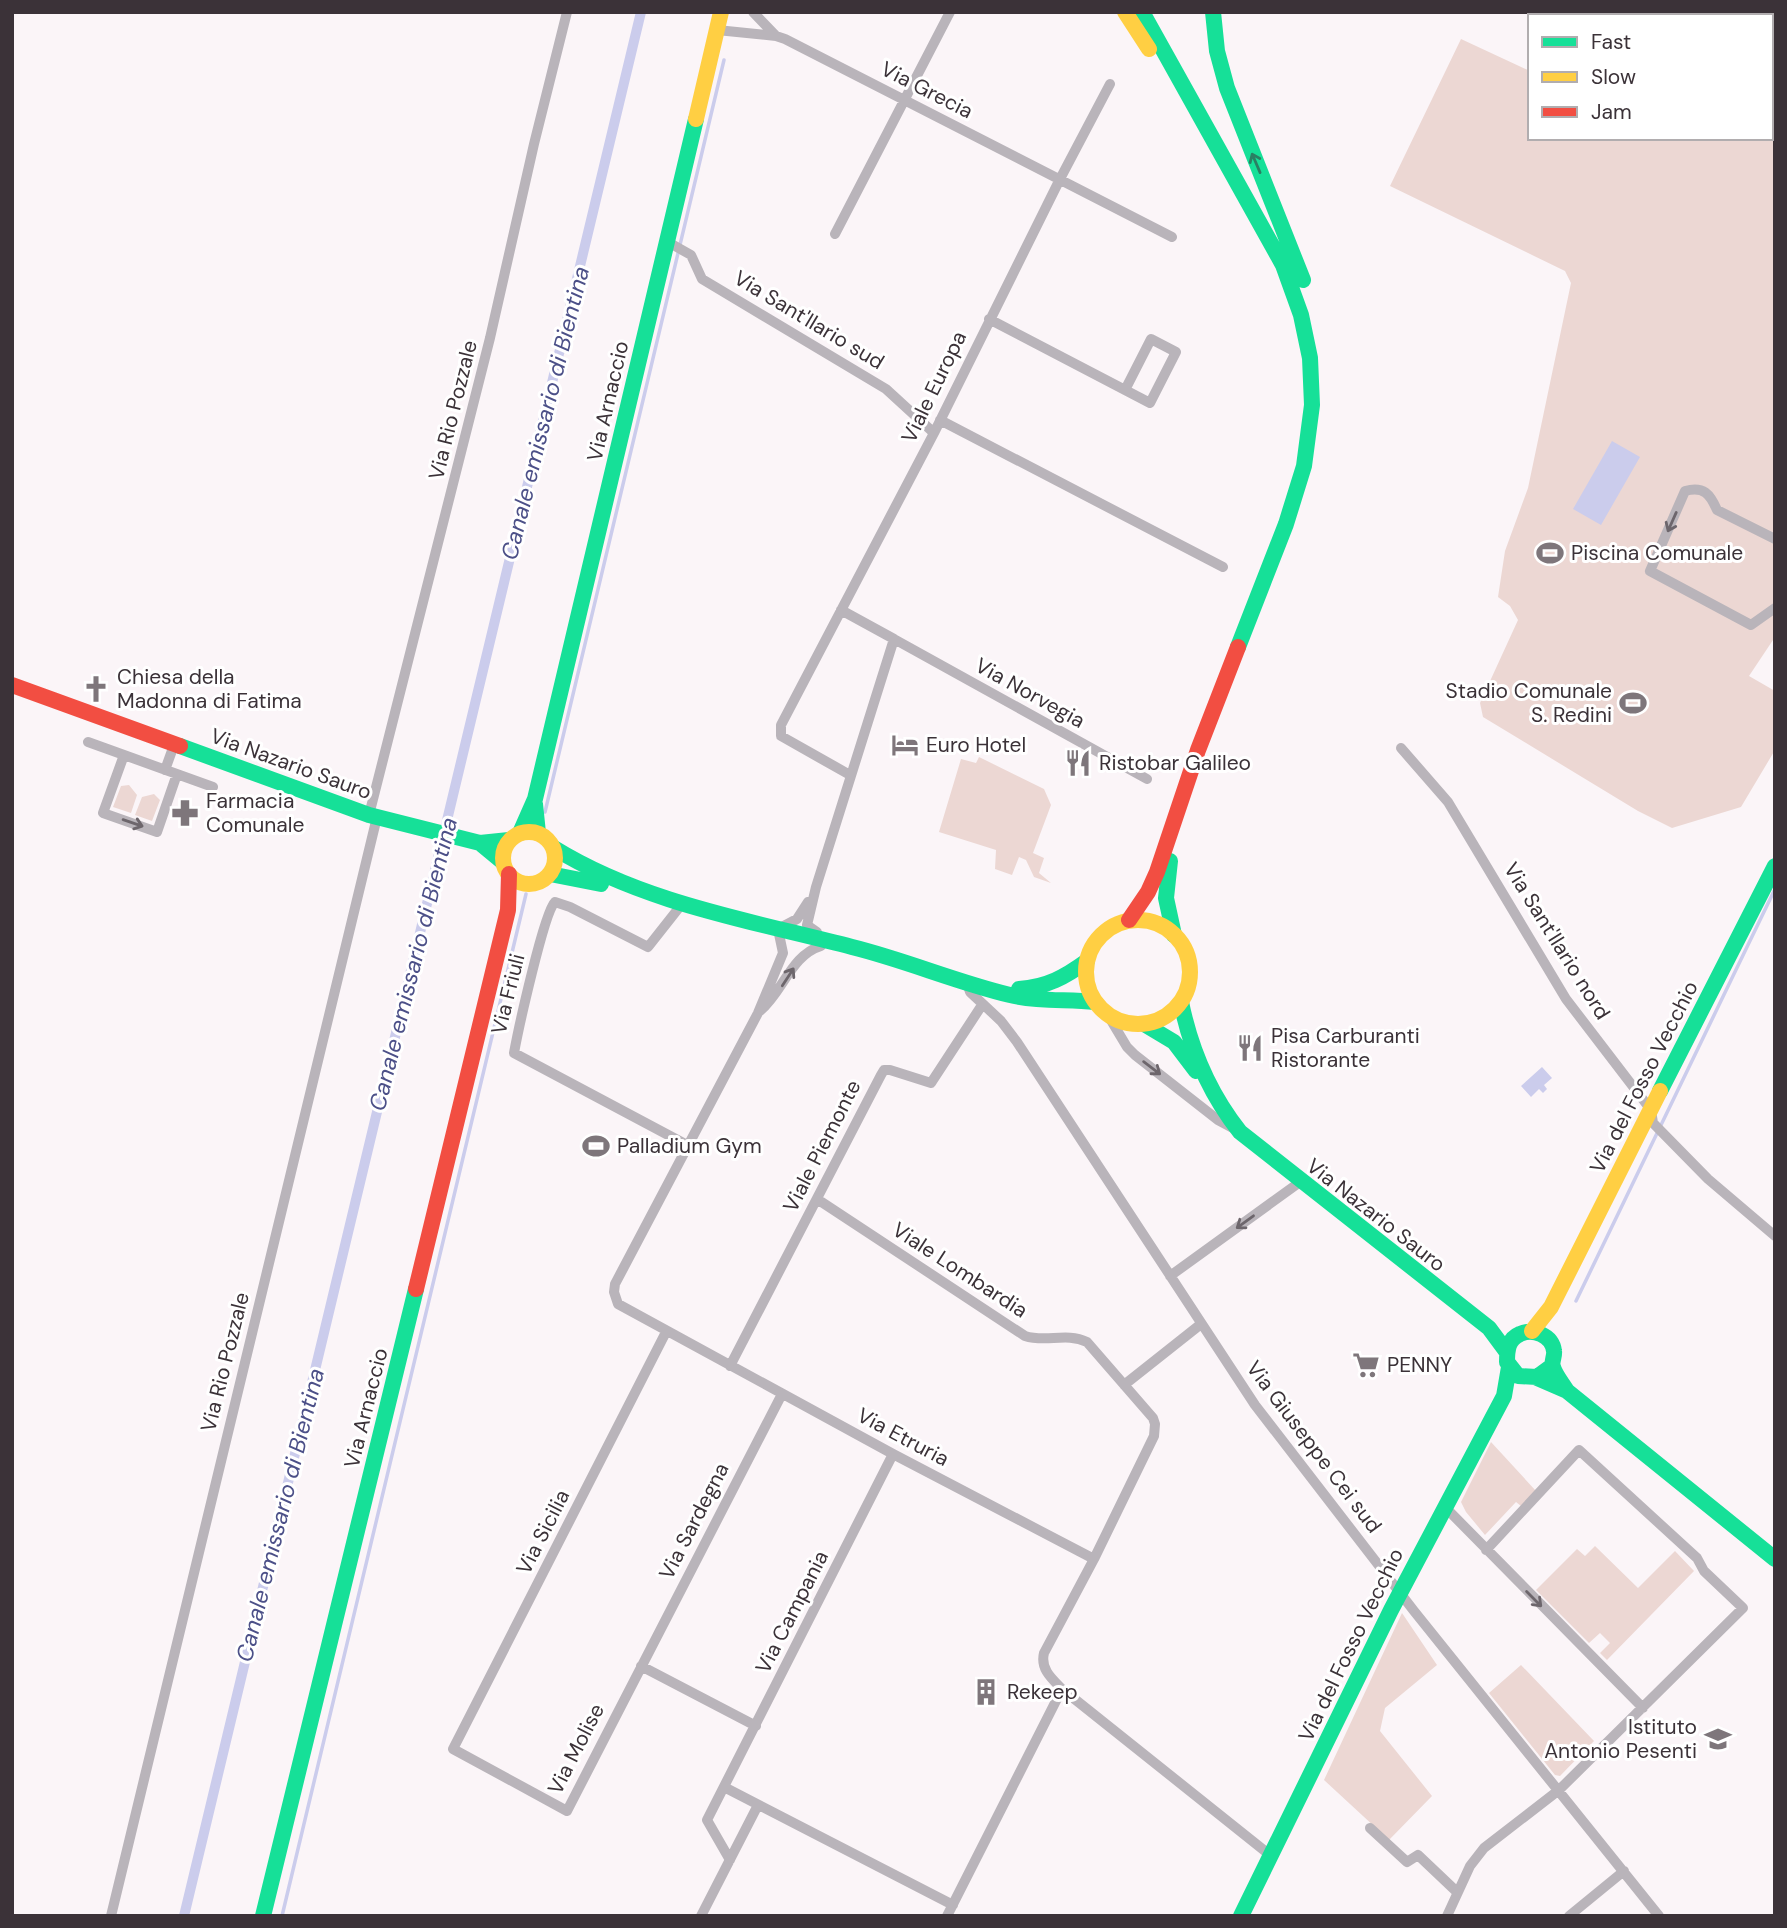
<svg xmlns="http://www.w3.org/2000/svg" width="1787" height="1928" font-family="'DM Sans',sans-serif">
  <rect width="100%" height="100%" fill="#fbf5f8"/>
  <path fill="#ecd7d3" d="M1461,39L1530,71V138H1771V71L1775,76V637L1749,676L1775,691V750L1741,807L1672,828L1638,811L1483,717L1480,703L1518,620L1510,606L1498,597L1505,551L1528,488L1571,283L1565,271L1390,186Z
    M979,757L1044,789L1051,805L1033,853L1044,858L1039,873L1051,883L1034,877L1026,860L1019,857L1012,875L995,869L996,850L939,832L961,759L976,763Z
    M129,785L137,795L131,813L113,807L121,786Z
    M154,794L160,800L152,821L135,815L142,797Z
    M1491,1442L1536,1491L1521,1506L1516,1502L1485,1535L1466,1512L1461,1502Z
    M1595,1546L1638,1588L1675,1551L1694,1571L1607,1660L1600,1653L1610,1643L1600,1633L1589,1643L1536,1590L1577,1549L1585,1556Z
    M1402,1613L1437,1665L1385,1708L1380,1731L1432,1796L1389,1840L1324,1780Z
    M1521,1665L1594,1741L1560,1776L1555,1775L1489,1693Z"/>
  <path fill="#cbccec" d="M1612,441L1640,457L1601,525L1573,509Z
    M1542,1067L1552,1078L1544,1085L1547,1089L1543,1093L1539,1089L1531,1097L1521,1086Z"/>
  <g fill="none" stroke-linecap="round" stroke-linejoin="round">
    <path stroke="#cbccec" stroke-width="3.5" d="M545,812L724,60
      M1576,1301L1775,889
      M282,1916L526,894"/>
    <path stroke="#cbccec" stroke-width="10" d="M184,1916L641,12"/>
    <path stroke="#b9b4ba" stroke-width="10" d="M753,12L776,36
      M717,30L776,36L785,39L1172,237
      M835,234L950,12
      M668,242L691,255L702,279L886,389L934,433
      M989,319L1150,403L1176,352L1151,339L1125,390
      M940,420L1223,567
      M1775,539L1717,510C1710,494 1704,486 1685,491L1650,571L1751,625L1775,608
      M894,639L1147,779
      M88,742L213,787
      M1401,748L1448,802L1566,999L1651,1110L1653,1123L1708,1179L1775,1236
      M124,755L103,813L157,832L177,774
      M165,770L174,745
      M850,775L781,736V725L934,433L1060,179L1110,84
      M369,815L490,338L534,144L567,12
      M678,909L648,947L570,907L555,902C544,912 518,1031 514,1053L687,1145
      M780,928L797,919L808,902
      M817,932L807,925L816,887L894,639L841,610
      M779,934L783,953L758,1013L615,1284L614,1292L618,1304L893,1454L1094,1559L1044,1653C1040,1669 1052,1679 1062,1689L1270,1855
      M967,983L970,992L1001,1021L1017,1042L1255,1405L1414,1611L1659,1916
      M760,1011C783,992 791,955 821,946
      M1109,1017L1127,1047L1135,1055L1218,1120L1233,1128
      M817,1199L1025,1336C1046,1343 1066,1332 1087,1342L1153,1418L1155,1424L1154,1436L1094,1559
      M1170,1276L1300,1182
      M666,1332L453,1749L567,1811L782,1394
      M730,1366L881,1075L884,1070H890L931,1083L982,1005
      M1124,1385L1201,1324
      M1444,1506L1643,1708
      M641,1666L756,1726
      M724,1787L953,1905
      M1370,1828L1407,1862L1418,1855L1457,1892
      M730,1860L707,1820L893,1454
      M111,1916L377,817
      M701,1916L758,1805
      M947,1916L1062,1689
      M1447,1916L1470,1866L1484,1848L1559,1790L1743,1608L1704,1571L1697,1558L1579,1450L1486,1550
      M1569,1916L1624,1871"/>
    <path stroke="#16e098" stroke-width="16" d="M1142,12L1283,265L1301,315L1310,358L1312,405L1304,466L1286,524L1238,647
      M1213,12L1217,51L1227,88L1303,280
      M180,746L369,815L480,843L509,840
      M535,804L538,833
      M520,833L535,799L696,119
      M480,843L503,862
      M554,848C643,903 752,921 852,947C905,960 956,982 1010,995C1037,1002 1067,999 1095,1002
      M1170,861L1166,898L1174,935
      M550,874L601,884
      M1019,989C1047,987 1065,977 1087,961
      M1181,1002C1191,1051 1209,1093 1240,1132L1489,1328L1506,1351
      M1144,1024L1174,1042L1196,1071
      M1660,1091L1775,866
      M1552,1366L1537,1377L1518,1376L1507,1362C1507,1350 1508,1339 1520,1334C1533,1328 1552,1335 1554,1351C1555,1356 1551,1362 1553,1367C1555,1375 1563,1384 1567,1391
      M1537,1378L1567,1391L1775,1559
      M263,1916L416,1289
      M1241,1916L1391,1610L1504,1396L1509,1367"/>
    <path stroke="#ffcf43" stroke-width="16" d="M1125,12L1149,49
      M696,119L721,12
      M503 858a26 26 0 1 1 52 0a26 26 0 1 1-52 0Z
      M1086 972a52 52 0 1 1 104 0a52 52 0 1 1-104 0Z
      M1532,1331L1551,1307L1660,1091"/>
    <path stroke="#f24e42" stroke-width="16" d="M12,685L180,746
      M1129,920L1148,892L1157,872L1198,750L1238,647
      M416,1289L508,910L509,874"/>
  </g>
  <defs><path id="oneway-shaft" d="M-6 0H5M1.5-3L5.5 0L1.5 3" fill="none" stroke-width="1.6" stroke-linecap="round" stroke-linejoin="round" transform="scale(1.75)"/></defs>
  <use stroke="#2a8063" href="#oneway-shaft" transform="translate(1256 163) rotate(-113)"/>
  <g stroke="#6d666c">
    <use href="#oneway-shaft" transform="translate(1672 522) rotate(114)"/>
    <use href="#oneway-shaft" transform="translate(133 823) rotate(19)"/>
    <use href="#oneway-shaft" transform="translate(788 977) rotate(-57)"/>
    <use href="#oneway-shaft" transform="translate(1152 1068) rotate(37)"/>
    <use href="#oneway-shaft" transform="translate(1245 1222) rotate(144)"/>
    <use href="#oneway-shaft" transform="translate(1534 1599) rotate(45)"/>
  </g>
  <defs>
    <symbol id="stadium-bare" viewBox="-9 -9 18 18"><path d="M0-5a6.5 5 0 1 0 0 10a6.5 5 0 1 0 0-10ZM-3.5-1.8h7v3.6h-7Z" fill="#7e767b" stroke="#fff" stroke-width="2.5" paint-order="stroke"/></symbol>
    <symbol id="church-bare" viewBox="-9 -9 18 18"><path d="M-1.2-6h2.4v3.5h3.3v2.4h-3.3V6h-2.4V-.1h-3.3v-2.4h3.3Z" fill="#7e767b" stroke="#fff" stroke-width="2.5" paint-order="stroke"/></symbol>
    <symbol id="hotel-bare" viewBox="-9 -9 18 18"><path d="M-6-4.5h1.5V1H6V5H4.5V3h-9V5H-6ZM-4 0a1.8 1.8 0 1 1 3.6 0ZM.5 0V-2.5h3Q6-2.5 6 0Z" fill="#7e767b" stroke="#fff" stroke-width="2.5" paint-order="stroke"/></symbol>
    <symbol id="restaurant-bare" viewBox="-9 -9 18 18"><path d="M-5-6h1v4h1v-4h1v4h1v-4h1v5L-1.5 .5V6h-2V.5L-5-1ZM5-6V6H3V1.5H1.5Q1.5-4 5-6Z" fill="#7e767b" stroke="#fff" stroke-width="2.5" paint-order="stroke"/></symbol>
    <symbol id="pharmacy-bare" viewBox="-9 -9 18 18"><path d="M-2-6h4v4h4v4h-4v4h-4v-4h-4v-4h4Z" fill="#7e767b" stroke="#fff" stroke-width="2.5" paint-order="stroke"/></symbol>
    <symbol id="supermarket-bare" viewBox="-9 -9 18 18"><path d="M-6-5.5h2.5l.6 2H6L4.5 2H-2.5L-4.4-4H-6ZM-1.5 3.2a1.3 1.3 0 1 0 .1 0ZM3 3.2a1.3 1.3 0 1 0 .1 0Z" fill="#7e767b" stroke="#fff" stroke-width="2.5" paint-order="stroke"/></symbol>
    <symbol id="building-bare" viewBox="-9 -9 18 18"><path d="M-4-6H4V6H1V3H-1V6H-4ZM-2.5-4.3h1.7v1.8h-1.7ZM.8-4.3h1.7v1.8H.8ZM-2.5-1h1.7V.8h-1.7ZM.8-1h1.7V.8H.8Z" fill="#7e767b" stroke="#fff" stroke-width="2.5" paint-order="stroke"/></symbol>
    <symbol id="school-bare" viewBox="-9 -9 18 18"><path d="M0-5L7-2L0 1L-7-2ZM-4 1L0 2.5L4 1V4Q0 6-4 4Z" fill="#7e767b" stroke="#fff" stroke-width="2.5" paint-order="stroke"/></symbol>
  </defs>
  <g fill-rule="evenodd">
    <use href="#stadium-bare" x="1531" y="534" width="38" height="38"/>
    <use href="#church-bare" x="77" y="670" width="38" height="38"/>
    <use href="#stadium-bare" x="1614" y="684" width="38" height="38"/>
    <use href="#hotel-bare" x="886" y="726" width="38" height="38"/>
    <use href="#restaurant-bare" x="1059" y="744" width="38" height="38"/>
    <use href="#pharmacy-bare" x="166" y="794" width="38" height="38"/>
    <use href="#restaurant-bare" x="1231" y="1029" width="38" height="38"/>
    <use href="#stadium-bare" x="577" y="1127" width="38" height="38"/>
    <use href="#supermarket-bare" x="1347" y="1346" width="38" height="38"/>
    <use href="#building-bare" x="967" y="1673" width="38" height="38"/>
    <use href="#school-bare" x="1699" y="1720" width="38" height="38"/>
  </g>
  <g text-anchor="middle" stroke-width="6" stroke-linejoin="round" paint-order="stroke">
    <g font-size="21" fill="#3b3238" stroke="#fff">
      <text transform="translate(927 90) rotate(27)" y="7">Via Grecia</text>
      <text transform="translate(809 320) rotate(31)" y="7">Via Sant'Ilario sud</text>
      <text transform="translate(934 387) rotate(-64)" y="7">Viale Europa</text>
      <text transform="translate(608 401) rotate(-77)" y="7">Via Arnaccio</text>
      <text transform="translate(453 410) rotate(-76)" y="7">Via Rio Pozzale</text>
      <text transform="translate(1030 693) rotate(29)" y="7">Via Norvegia</text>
      <text transform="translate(291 764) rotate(20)" y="7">Via Nazario Sauro</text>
      <text transform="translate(1557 941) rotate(58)" y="7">Via Sant'Ilario nord</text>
      <text transform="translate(508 994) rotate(-76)" y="7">Via Friuli</text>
      <text transform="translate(1644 1077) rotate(-63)" y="7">Via del Fosso Vecchio</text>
      <text transform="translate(822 1146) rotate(-63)" y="7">Viale Piemonte</text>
      <text transform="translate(1376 1215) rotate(38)" y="7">Via Nazario Sauro</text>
      <text transform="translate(960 1270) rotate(33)" y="7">Viale Lombardia</text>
      <text transform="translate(225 1362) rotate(-76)" y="7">Via Rio Pozzale</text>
      <text transform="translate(366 1408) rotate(-76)" y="7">Via Arnaccio</text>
      <text transform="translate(903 1437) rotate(28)" y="7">Via Etruria</text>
      <text transform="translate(1314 1447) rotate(53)" y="7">Via Giuseppe Cei sud</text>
      <text transform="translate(694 1521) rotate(-63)" y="7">Via Sardegna</text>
      <text transform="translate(543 1532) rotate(-63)" y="7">Via Sicilia</text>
      <text transform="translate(792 1612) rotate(-63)" y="7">Via Campania</text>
      <text transform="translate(1351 1645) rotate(-64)" y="7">Via del Fosso Vecchio</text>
      <text transform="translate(576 1749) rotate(-63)" y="7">Via Molise</text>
    </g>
    <g font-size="21" fill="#3b3238" stroke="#fff" text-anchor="start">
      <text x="1571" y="560">Piscina Comunale</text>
      <text x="117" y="684">Chiesa della<tspan x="117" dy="24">Madonna di Fatima</tspan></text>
      <text x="1612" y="698" text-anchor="end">Stadio Comunale<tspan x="1612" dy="24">S. Redini</tspan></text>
      <text x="926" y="752">Euro Hotel</text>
      <text x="1099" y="770">Ristobar Galileo</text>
      <text x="206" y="808">Farmacia<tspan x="206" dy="24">Comunale</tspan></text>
      <text x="1271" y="1043">Pisa Carburanti<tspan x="1271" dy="24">Ristorante</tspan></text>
      <text x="617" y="1153">Palladium Gym</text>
      <text x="1387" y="1372">PENNY</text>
      <text x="1007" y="1699">Rekeep</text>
      <text x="1697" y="1734" text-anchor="end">Istituto<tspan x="1697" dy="24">Antonio Pesenti</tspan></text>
    </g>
    <g font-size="23" font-style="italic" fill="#4c5088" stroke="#fff">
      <text transform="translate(545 413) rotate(-76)" y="8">Canale emissario di Bientina</text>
      <text transform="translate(413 964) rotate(-76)" y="8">Canale emissario di Bientina</text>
      <text transform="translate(280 1515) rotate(-76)" y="8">Canale emissario di Bientina</text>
    </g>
  </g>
  <rect width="1787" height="1928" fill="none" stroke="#3b3238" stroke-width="28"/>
  <rect x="1528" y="14" width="245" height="126" fill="#ffffff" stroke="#b1adaf" stroke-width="2"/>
  <rect x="1542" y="37" width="35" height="10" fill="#16e098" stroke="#b1adaf" stroke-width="2"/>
  <text x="1591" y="49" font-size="21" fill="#3b3238">Fast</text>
  <rect x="1542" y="72" width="35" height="10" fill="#ffcf43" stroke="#b1adaf" stroke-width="2"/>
  <text x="1591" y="84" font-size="21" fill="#3b3238">Slow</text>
  <rect x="1542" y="107" width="35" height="10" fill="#f24e42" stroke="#b1adaf" stroke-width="2"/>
  <text x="1591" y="119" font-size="21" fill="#3b3238">Jam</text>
</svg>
